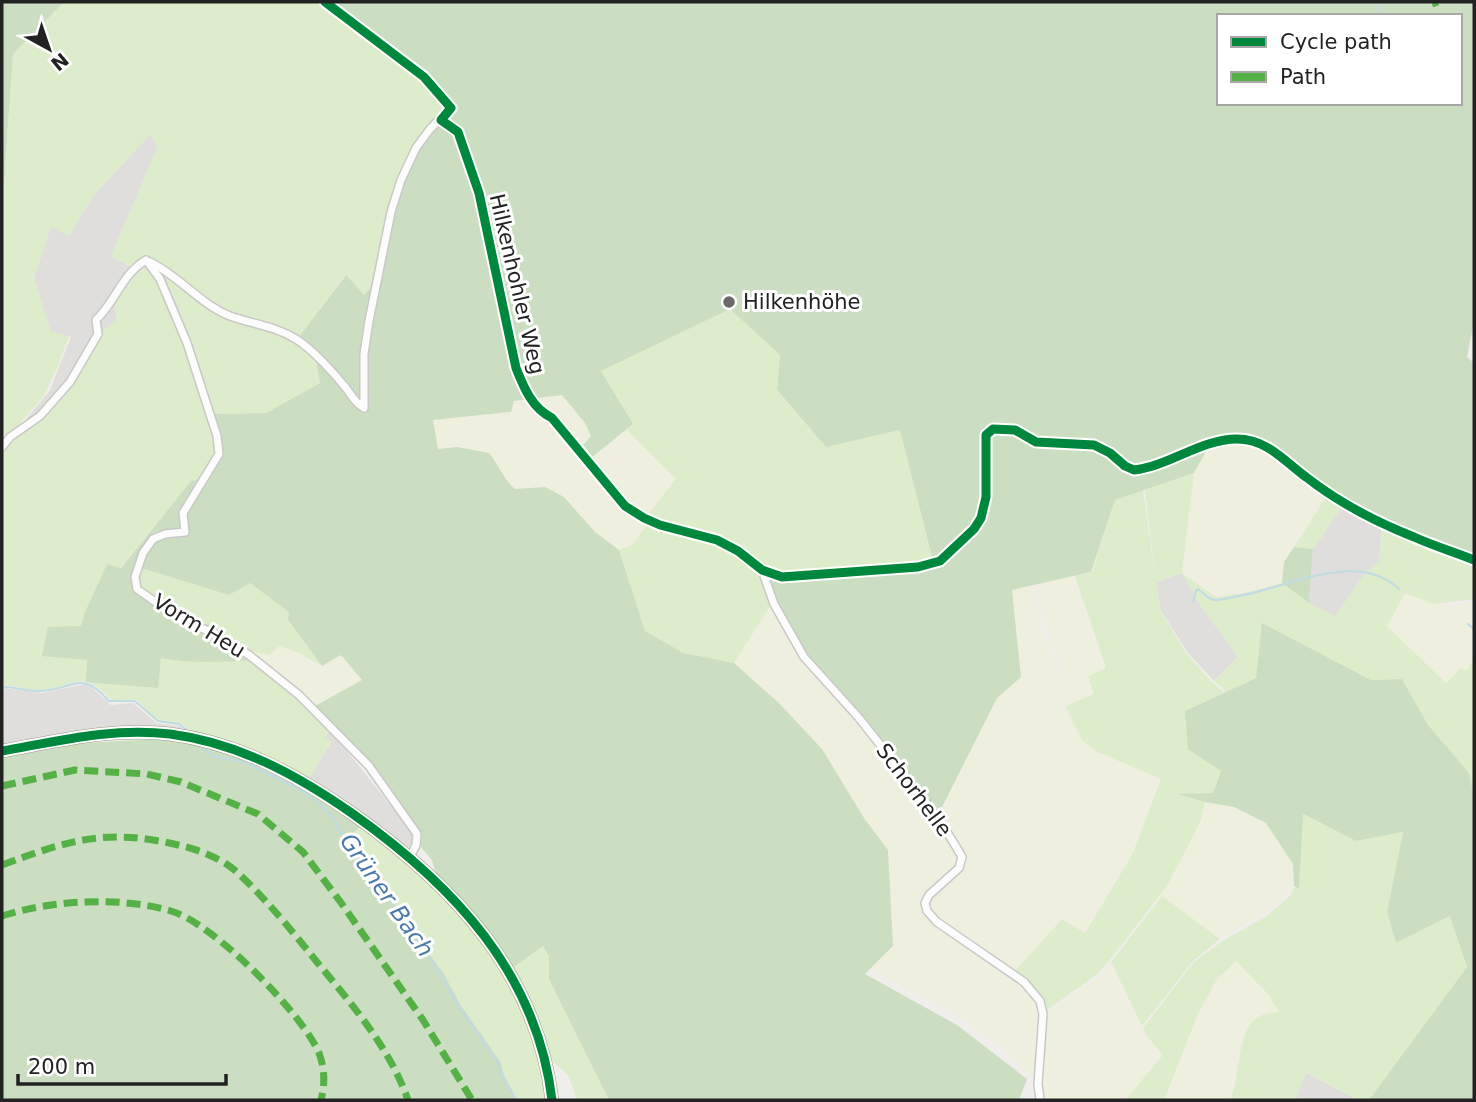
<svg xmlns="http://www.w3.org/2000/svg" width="1476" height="1102" font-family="'DejaVu Sans',sans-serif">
  <rect width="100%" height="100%" fill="#f0eeeb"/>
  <path fill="#dfdedc" d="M150,134L158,146L111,256L132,267L121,283L116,320L101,334L53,402L15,433L50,390L71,337L50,332L34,278L51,226L69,236L93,196Z
    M1344,504L1382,525L1379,561L1363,576L1335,617L1309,603L1313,549Z
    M1182,573L1201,606L1238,657L1214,681L1188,653L1160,609L1156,582Z
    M85,684L91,687L111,705L133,703L156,723L179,726L186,731L144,728L2,748V688L43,693Z
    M330,730L415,836L414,843L410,847H406L308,780L331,742L325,737Z
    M1305,1072L1358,1100H1296Z"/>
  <path fill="#efefdf" d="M562,395L585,423L592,437L583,445L591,458L627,430L676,479L647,516V524L634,544L619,550L595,532L564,497L554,491L515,489L507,482L503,470L457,447L438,449L433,420L511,412L514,401Z
    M1235,440L1256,443L1328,494L1284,562L1282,583L1245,593L1216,597L1182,573L1194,473L1210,444Z
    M1075,576L1106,668L1094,694L1065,705L1095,751L1161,779L1132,855L1085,934L1035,996L1042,1014L1037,1081L1004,1050L957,1015L870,969L894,947L888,850L864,818L822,749L779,703L734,663L772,603L795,650L937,819L997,698L1021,677L1012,590L1032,585L1044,634L1062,680L1064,679L1047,632L1034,585Z
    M1405,593L1433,604H1448L1449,606L1474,601V658L1467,671L1461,668L1446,684L1387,626Z
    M278,646L297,652L322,666L341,655L362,680L315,706L249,651L269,655Z
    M1205,802L1234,807L1266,823L1293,864L1294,886L1288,894L1264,914L1220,939L1162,896L1156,897L1167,886L1200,823Z
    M1236,961L1268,994L1280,1012L1268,1014L1240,1053L1238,1076L1230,1100H1164L1198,1014L1217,979Z
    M1111,962L1146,1035L1163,1055L1125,1100H1042L1040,1084L1045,1014L1098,977Z"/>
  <path fill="#ddeccb" d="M64,2H326L414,71L450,108L377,280L364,295L345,275L298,338L230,314L146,258L132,267L111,256L158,146L150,135L93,196L69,236L51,227L34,278L51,332L69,336L58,366L43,397L2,444V183L4,182L13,54Z
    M146,263L159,279L185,344L216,436L218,454L204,478L191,481L120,568L107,564L85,612L82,626L87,660L86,681L157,688L161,658C192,664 222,662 253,660L298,697L330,730L325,737L331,741L308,780C270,759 235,740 191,733C182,717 167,725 154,717C148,713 143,704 137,700H112C80,667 77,687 41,690C28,691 15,685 2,685V448L54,404L99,334L116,320L114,300L134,270Z
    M159,272H164L210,307L262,324L296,341L315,357L320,383L266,413L211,414Z
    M730,309L780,355L777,391L826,447L900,430L933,562L918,565L781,575L769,570L742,550L646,517L676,479L627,430L633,424L601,371Z
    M1194,473L1182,573L1216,597L1245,593L1282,583L1309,603L1335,616L1363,576L1379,561L1382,525L1474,562V599L1433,604L1405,593L1387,626L1446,683L1461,668L1467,671L1474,658V797L1469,773L1428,725L1402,679L1371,680L1263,624L1256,678L1226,692L1214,681L1238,657L1201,606L1182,573L1156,582L1145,490Z
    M1143,490L1160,610L1187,654L1210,680L1224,693L1185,711L1221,771L1213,793L1181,795L1205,802L1200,823L1167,886L1109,961L1096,975L1046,1011L1042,1001L1015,971L1062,919L1085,933L1132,855L1161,779L1095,751L1082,740L1065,706L1094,694L1088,676L1106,668L1075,576L1092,572L1115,500Z
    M1328,494L1344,504L1313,549L1294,547Z
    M647,524C679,537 738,541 758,572C764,582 768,593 772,603L734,663L683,654L645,631L619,550L634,544Z
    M141,568L229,595L250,583L290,612L288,621L322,666L297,652L279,646L269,655C221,646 178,615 139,587L137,577Z
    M1302,814L1356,841L1403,832L1387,912L1396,943L1451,916L1467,967L1369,1100H1358L1306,1072L1296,1100H1230C1241,1079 1236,1030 1258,1017C1264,1013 1273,1013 1279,1012L1268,994L1236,961L1217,979L1198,1014L1164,1100H1125L1163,1055L1146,1035L1143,1028L1194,962L1224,940L1265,917L1290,896L1295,887L1298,889Z
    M360,826C437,881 519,962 540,1058C543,1072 544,1086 546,1100H517L504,1075L500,1061L462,1007L444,974L347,840Z
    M1162,896L1220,939L1193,961L1142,1026L1111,962Z
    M543,945L549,956V979L609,1100H577L568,1075L550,1059L535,1014L511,969Z"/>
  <path fill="#cbdec1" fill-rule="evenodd" d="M2,2H64L13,54L4,182L2,183Z
    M331,2H1474V321L1467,357L1474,363V559L1416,537L1330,493L1258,440L1211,442L1194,473L1115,500L1091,572L1012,590L1021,677L997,698L938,815L801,647L788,626L766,575L783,581H799L934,565L900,430L826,447L777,390L780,355L730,309L601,371L633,424L591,458L583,445L591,436L585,423L562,395L514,401L511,412L433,420L438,449L457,447L489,453C499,465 504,480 515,489L545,487L564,497L595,532L619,550L645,631L683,653L734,663L779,703L822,749L864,818L888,850L893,946L865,974L957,1025L1027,1079L1019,1100H609L549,979V956L543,946L511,969L490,935L436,874L432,860L420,846L422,837L418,830L315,706L362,680L341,655L322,666L288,620L289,612L250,583L229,595L141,568C151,538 158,537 188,533L185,514L222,454L211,414L266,413L320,383L315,355L298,338L346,275L364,295L377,280L403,180L418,148L430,130L442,122L456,105L421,67ZM1219,16H1460V103H1219Z
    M204,478L189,498L183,529L164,532L141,552L136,590L253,660C222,662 192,664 161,658L158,688L86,682L87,660L42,656L48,627L81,626L85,612L107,564L121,568L191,481Z
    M1294,547L1313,549L1309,603L1282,583L1284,562Z
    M1262,623L1371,680L1402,679L1428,725L1469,773L1474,797V1100H1369L1467,967L1450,916L1396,943L1387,912L1403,832L1356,841L1303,814L1299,889L1294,886L1293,864L1266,823L1234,807L1205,802L1178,794L1213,793L1221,771L1188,749L1185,711L1256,678Z
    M160,739C176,741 193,742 209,746C260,759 320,793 360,826L347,840L444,974L462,1007L500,1061L504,1075L517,1100H2V756L82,743Z"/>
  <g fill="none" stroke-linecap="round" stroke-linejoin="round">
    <path stroke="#bfdbe3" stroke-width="2" d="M1377,16L1380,2
      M1193,602L1196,591L1198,589C1202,592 1207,597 1211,599C1217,602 1227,598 1233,597C1283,590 1356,548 1399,589
      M1468,624L1474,629
      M2,687C15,686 27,692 40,691C74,690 80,668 109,701H135L158,721L179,724L189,732
      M204,748L212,756L244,762L303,791L320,804L335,821L343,837L400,913L409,929L425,949L462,1011L498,1062L501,1073L516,1100"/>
    <defs>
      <path id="minor" d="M441,120L458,132L479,193L516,368C524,388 532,408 552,418L625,506L644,518L660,525L717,540L738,551L762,570L782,577L918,567L940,561L974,529L981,518L986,497V435L993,429L1015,430L1036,442L1094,445L1110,453L1125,466L1134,470C1169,466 1201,439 1237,439C1267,439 1284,461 1306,477C1338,502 1376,522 1414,537C1434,546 1454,552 1474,560
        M146,260L160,279L187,343L217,436L219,454L183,513L185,532L165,534L153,539L143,553L135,577L137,589L181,620L214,633L249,655L299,695L369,766L417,834L416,845L410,857
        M150,262C179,276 200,304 230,316C252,324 275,326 296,339C312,349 334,373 346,388C352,396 355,403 364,408V354L369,321L391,212L401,180L416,148L430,129L451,108
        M2,447L10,437L40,416L70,382L98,334L96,320C117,300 121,275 146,260
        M762,570L774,604L804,657L859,718L939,819L958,850L962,857L959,868L929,895L925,903L927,911L937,922L1024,982L1040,1001L1043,1014L1038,1084L1040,1100"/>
      <path id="secondary" d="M2,751C58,741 113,727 170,734C239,743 297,775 353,814C453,885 537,973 552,1100"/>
    </defs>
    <use href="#minor" stroke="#c9c8c7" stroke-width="10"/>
    <use href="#secondary" stroke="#999a82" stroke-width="14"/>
    <use href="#minor" stroke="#fdfcfc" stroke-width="7"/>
    <use href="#secondary" stroke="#f4f4ed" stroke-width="10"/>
    <path stroke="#55b145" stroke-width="7" stroke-dasharray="14 7" stroke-linecap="butt" d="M1432,4L1438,2
      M2,786L75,770L147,774L181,782L258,814L303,852L342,904L423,1020L472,1100
      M2,865C69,840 106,828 178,845C200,850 224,859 240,875C269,902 296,936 321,967C355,1008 390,1049 408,1100
      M2,916C53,900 118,896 171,911C213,923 302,1013 319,1053C325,1069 325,1085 321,1100"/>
    <defs>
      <path id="cycleway" d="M325,2L424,77L451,108L441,120L458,132L479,193L516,368C524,388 532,408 552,418L625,506L644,518L660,525L717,540L738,551L762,570L782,577L918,567L940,561L974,529L981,518L986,497V435L993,429L1015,430L1036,442L1094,445L1110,453L1125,466L1134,470C1169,466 1201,439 1237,439C1267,439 1284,461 1306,477C1338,502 1376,522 1414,537C1434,546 1454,552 1474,560
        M2,751C58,741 113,727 170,734C239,743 297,775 353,814C453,885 537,973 552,1100"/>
    </defs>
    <use href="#cycleway" stroke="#fff" stroke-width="13"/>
    <use href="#cycleway" stroke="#00873e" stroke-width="9"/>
  </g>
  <circle fill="#6a6968" stroke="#fff" stroke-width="2.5" cx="729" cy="302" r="7"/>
  <g text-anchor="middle" stroke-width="6" stroke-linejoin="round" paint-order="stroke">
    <g font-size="21" fill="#222" stroke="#fff">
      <text transform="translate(517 284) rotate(77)" y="7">Hilkenhohler Weg</text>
      <text transform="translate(199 626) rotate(31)" y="7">Vorm Heu</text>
      <text transform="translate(914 790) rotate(53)" y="7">Schorhelle</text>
    </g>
    <g font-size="21" fill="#222" stroke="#fff" text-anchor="start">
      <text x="743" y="309">Hilkenhöhe</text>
    </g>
    <g font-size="23" font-style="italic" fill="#4a7aab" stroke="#fff">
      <text transform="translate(387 895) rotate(55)" y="8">Grüner Bach</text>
    </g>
  </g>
  <rect width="1476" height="1102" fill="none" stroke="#222222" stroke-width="7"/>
  <rect x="1217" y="14" width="245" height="91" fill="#ffffff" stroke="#a7a7a7" stroke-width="2"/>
  <rect x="1231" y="37" width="35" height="10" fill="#00873e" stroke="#a7a7a7" stroke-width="2"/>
  <text x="1280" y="49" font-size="21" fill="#222222">Cycle path</text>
  <rect x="1231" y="72" width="35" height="10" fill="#55b145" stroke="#a7a7a7" stroke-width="2"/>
  <text x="1280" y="84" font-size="21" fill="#222222">Path</text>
  <g transform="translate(49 49) rotate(140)" stroke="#ffffff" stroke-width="5" paint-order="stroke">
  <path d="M0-5L12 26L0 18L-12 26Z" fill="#222222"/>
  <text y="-10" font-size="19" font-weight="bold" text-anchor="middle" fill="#222222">N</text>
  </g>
  <path d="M18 1074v10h208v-10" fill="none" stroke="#222222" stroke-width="3.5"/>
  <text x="28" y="1074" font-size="21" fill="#222222" stroke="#ffffff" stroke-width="5" paint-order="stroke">200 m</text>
</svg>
